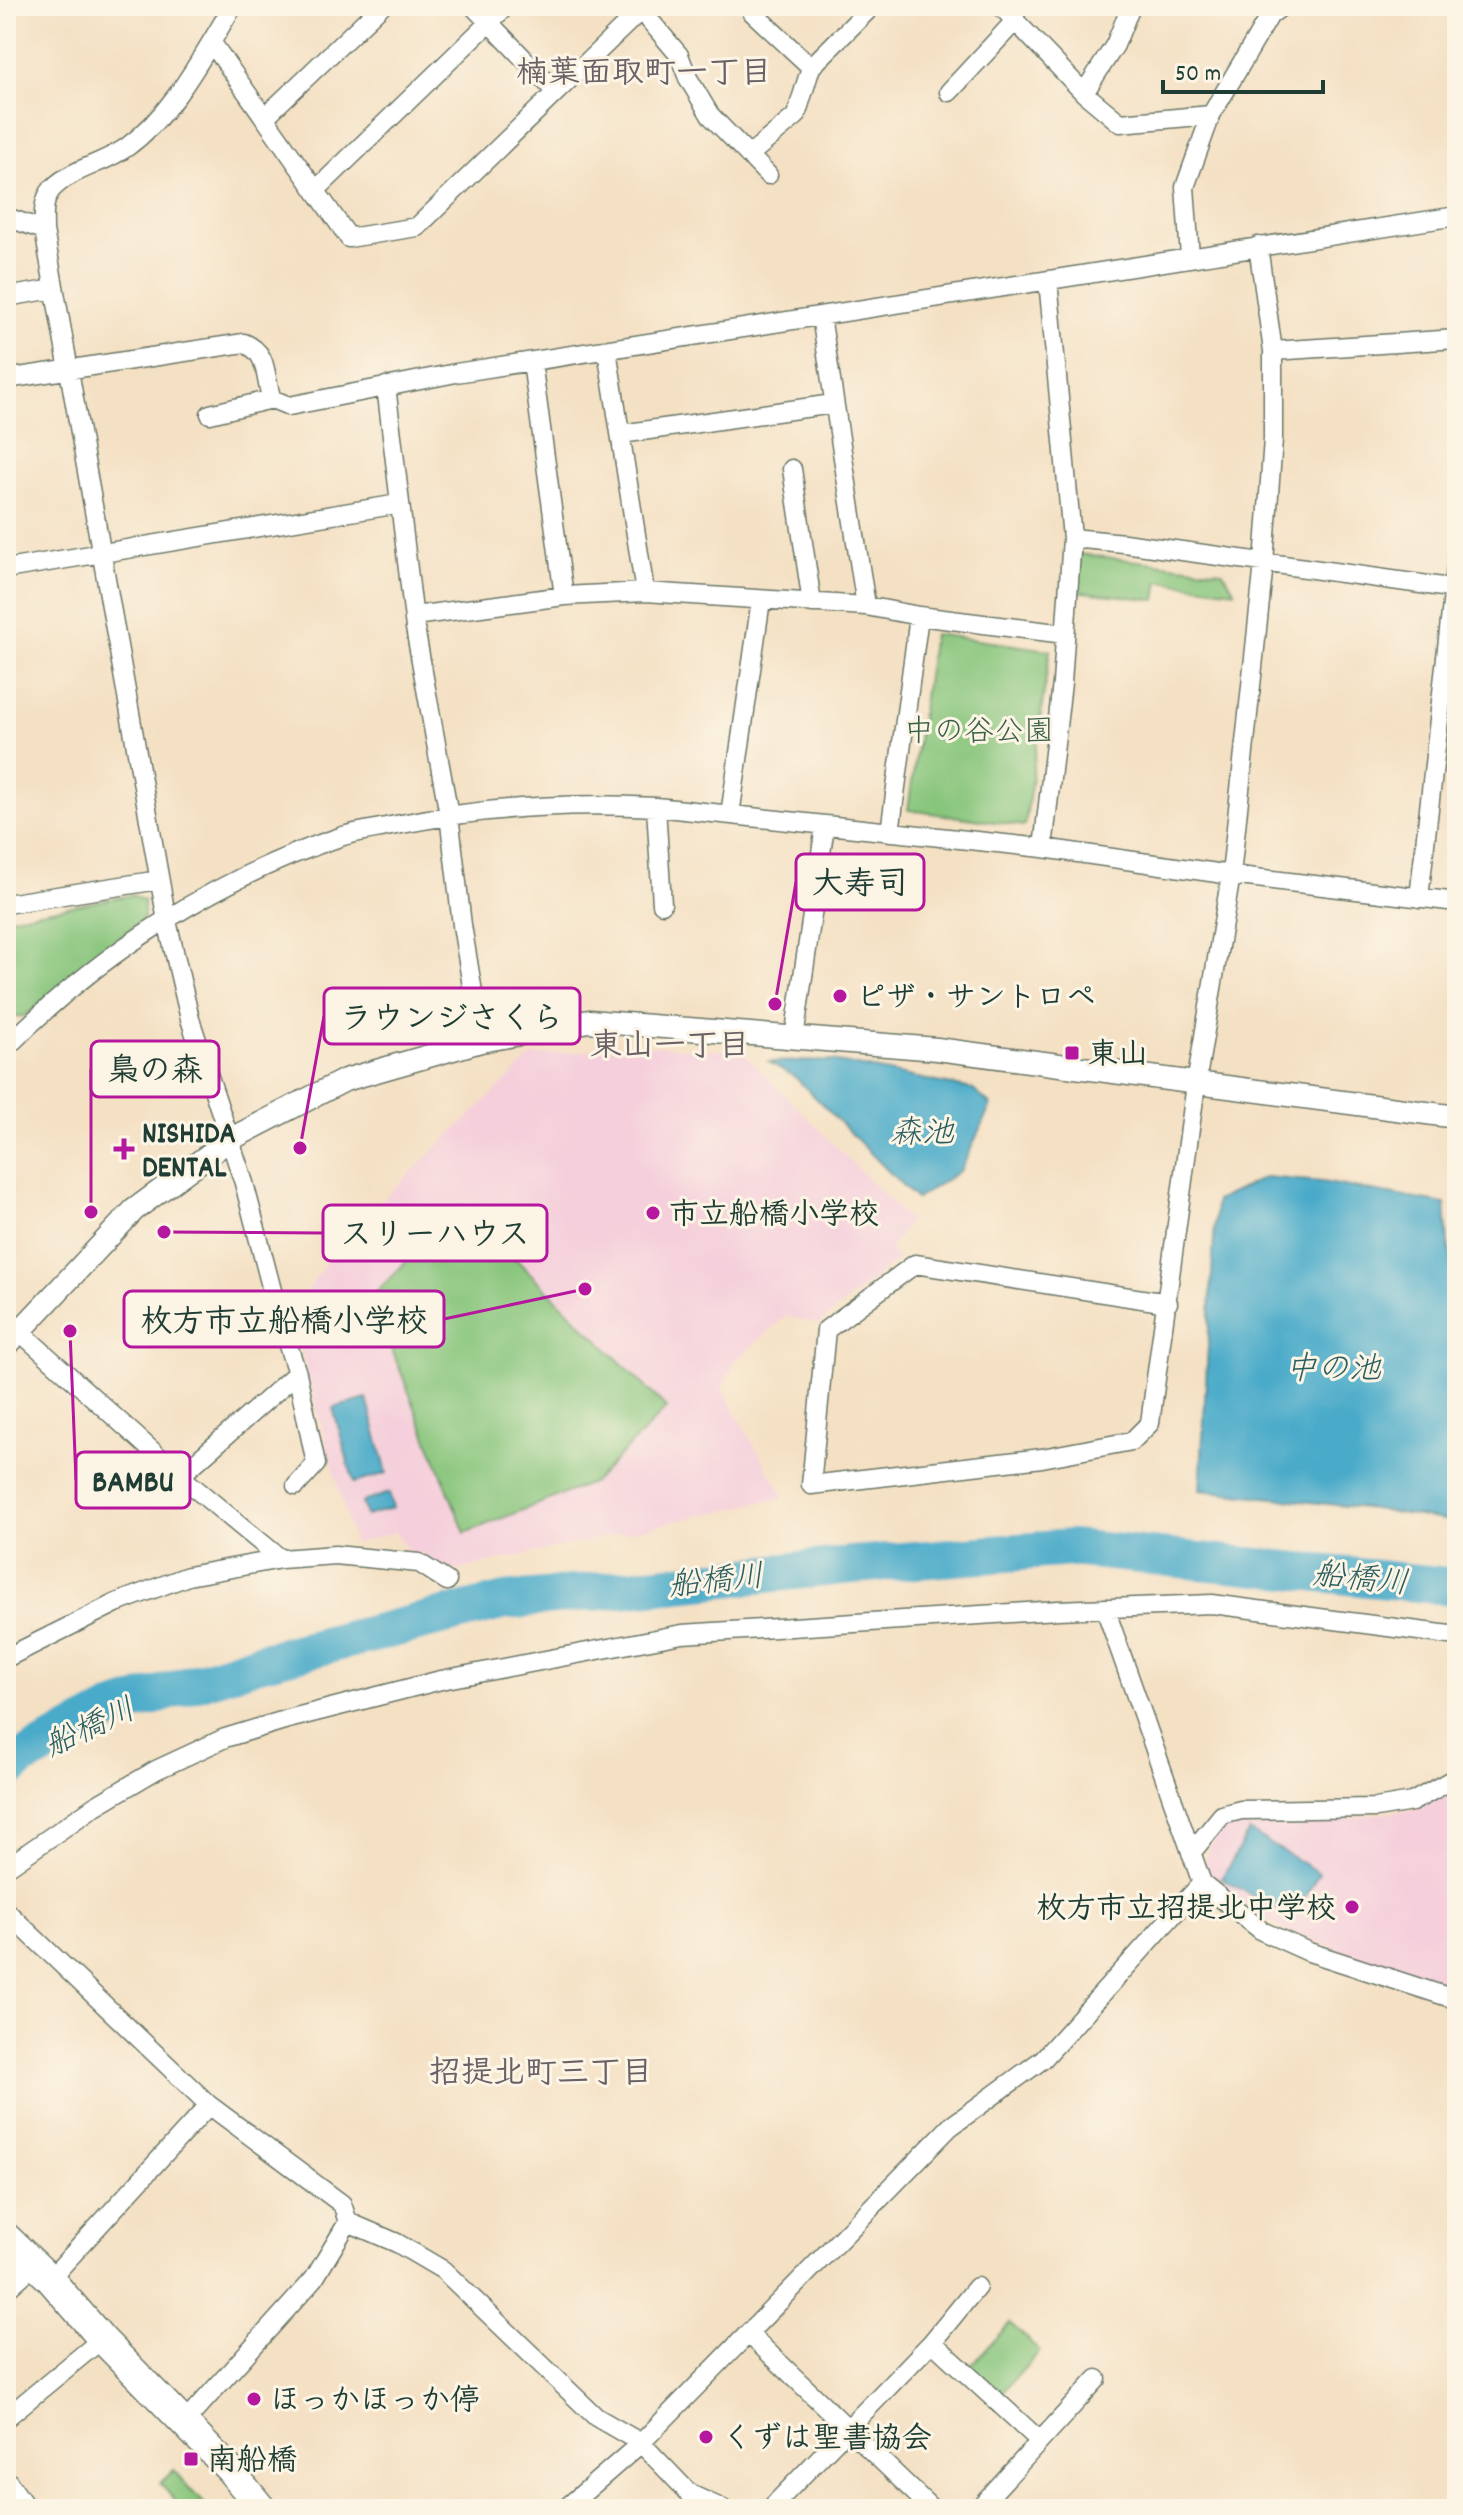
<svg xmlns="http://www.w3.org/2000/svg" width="1463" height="2515" font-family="Dekko,'Klee One',sans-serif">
  <rect width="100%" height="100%" fill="#fcf5e5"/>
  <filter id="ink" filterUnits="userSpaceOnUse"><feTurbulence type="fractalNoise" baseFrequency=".0125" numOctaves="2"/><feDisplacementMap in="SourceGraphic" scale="16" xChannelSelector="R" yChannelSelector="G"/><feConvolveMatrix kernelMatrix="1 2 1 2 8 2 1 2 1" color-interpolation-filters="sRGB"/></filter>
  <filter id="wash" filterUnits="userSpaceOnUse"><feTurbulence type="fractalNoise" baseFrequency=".006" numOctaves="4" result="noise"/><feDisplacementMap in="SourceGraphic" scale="32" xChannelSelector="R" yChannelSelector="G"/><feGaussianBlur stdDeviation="1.8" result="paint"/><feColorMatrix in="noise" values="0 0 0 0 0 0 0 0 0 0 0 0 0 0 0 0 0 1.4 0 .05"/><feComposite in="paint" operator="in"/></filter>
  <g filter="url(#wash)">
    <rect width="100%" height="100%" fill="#f4e0c3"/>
    <path fill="#f5cfdb" d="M642,1045L742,1052L910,1221L889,1248L898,1259L819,1324L786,1316L734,1362L722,1389L784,1497L448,1572L422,1554L409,1552L395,1532L354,1544L291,1315L325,1263L373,1209L532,1056Z
      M1457,1784V1989L1447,1990L1281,1929L1212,1884L1204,1863L1216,1833L1226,1819L1250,1815L1352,1818L1418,1808Z"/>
    <path fill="#87c57b" stroke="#538158" stroke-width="2" d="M1079,554L1222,571L1235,591L1159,581L1156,600L1074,591Z
      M933,634L1050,650L1025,826L908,810Z
      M132,895L144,901V918L25,1016L8,1017L6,1015V918Z
      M462,1206L667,1408L594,1482L465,1533L371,1297Z
      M1010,2323L1040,2351L1001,2394L970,2366Z
      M174,2470V2471L208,2509H182L160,2483Z"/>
    <path fill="#4aaac9" stroke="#34747e" stroke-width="2" d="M833,1061L972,1089L991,1105L961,1170L916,1199L796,1078L769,1062Z
      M1265,1177L1322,1182L1445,1204L1448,1243L1457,1285V1522L1373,1509L1200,1490L1216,1201Z
      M367,1399L387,1473L354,1483L333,1408Z
      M389,1493L393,1508L366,1516L362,1502Z
      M1249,1831L1319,1873L1292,1919L1222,1878Z"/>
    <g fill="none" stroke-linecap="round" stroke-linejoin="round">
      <path stroke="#4aaac9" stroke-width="38" d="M6,1773L21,1759L115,1709L259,1662L505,1601L852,1565L1071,1548L1457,1587"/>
    </g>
  </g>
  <g filter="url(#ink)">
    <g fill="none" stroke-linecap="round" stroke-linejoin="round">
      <defs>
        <path id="minor" d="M233,6C203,54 174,113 127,147C104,164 72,168 52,189C42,201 44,216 44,230L167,921L190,1019L244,1183L280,1321L297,1373L316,1464L296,1486
          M473,6L556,92
          M758,6L752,12L811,67
          M1001,6L1084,93L1120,123L1211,115L1185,187L1190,257
          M641,10L679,55L688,78L710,115L768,175
          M212,43L349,238L417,227L645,6
          M949,92L1016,20
          M1084,93L1115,45L1131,6
          M1211,115L1270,15L1282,6
          M265,117L381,6
          M749,155L796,116L811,67L872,6
          M316,190L506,6
          M6,217L44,230
          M1048,280L1072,538
          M6,297L54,289
          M821,316L866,606
          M607,350L645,592
          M1273,351L1457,339
          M532,362L564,596
          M6,379L244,343C270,354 263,375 272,399L289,406L456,373L1457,216
          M386,386L415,628L449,815L462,925L481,1041
          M210,414L272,399
          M621,434L833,404
          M792,469L812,603
          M6,569L399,504
          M414,616L564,596L645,592L866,606L919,616L1065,634
          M656,807L662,904
          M730,815L761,600
          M890,832L919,616
          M1043,848L1062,683L1072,538L1124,543L1457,589
          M1419,898L1457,559
          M6,904L159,880
          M794,1038L825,826
          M6,1048C98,954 218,877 343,836C360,831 378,829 396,825C481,808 569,802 656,807L1043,848L1231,875L1457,902
          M1168,1303L915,1264L826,1330L811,1485L1042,1458L1132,1441L1150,1423L1196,1084L1231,875L1264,563L1273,439V351L1258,246
          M6,1319L180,1476L281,1559
          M180,1476L297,1373
          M1105,1608L1202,1883L1262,1931L1309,1952L1448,1997H1457
          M6,1658L116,1603L188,1576L281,1559L335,1555L419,1563L447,1581
          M1191,1853L1222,1815L1241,1810L1376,1808L1412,1802L1457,1777
          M6,1868L95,1806L156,1770L225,1738L288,1719L441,1680L682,1634L1058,1610L1212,1604L1457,1636
          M6,1911L209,2105L342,2204L348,2222L397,2243L443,2270L596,2417L641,2443L690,2494L723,2509
          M50,2279L209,2105
          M6,2290L34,2265
          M749,2334L932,2509
          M932,2342L1040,2441
          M6,2418L102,2339
          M184,2423L314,2279L348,2222
          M6,2479L27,2509
          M565,2509L641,2443L950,2127L1043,2059L1202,1883
          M770,2509L932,2342L977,2287
          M978,2509L1097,2379"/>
        <path id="tertiary" d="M6,1346L134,1210L229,1140L345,1080L481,1041L589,1021L937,1049L1457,1117"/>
        <path id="primary" d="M6,2237L50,2279L102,2339L230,2470L262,2509"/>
      </defs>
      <use href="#minor" stroke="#6a7666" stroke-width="21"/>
      <use href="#tertiary" stroke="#6a7666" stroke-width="25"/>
      <use href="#primary" stroke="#6a7666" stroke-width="31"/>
      <use href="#minor" stroke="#fff" stroke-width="18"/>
      <use href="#tertiary" stroke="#fff" stroke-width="22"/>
      <use href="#primary" stroke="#fff" stroke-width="28"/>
    </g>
  </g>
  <g fill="#b5179e" stroke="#fcf5e5" stroke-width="3">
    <circle cx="840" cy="996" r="8"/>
    <rect x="1064" y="1045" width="16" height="16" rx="4"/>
    <path d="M120 1137h8v8h8v8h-8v8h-8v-8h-8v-8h8z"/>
    <circle cx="653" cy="1213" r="8"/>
    <circle cx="1352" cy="1907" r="8"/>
    <circle cx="254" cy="2399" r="8"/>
    <circle cx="706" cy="2437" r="8"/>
    <rect x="183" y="2451" width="16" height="16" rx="4"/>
  </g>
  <g text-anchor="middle" stroke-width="6" stroke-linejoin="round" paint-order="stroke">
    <g font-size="30" fill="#395f46" stroke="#fcf5e5">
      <text x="979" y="740">中の谷公園</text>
    </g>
    <g font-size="30" font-weight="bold" fill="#1f3d34" stroke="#fcf5e5" text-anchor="start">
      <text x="856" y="1006">ピザ・サントロペ</text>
      <text x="1088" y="1063">東山</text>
      <text x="142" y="1142">NISHIDA<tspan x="142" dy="34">DENTAL</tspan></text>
      <text x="669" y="1223">市立船橋小学校</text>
      <text x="1336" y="1917" text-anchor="end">枚方市立招提北中学校</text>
      <text x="270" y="2409">ほっかほっか停</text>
      <text x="722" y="2447">くずは聖書協会</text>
      <text x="207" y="2469">南船橋</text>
    </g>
    <g font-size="32" font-weight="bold" fill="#696166" stroke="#fcf5e5">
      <text x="644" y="82">楠葉面取町一丁目</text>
      <text x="670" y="1055">東山一丁目</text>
      <text x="541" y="2082">招提北町三丁目</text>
    </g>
    <g font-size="32" font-style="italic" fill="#2c5e61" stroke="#fcf5e5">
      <text x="922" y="1142">森池</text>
      <text x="1333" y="1378">中の池</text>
      <text transform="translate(1361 1577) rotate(6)" y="11">船橋川</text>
      <text transform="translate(716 1579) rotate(-6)" y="11">船橋川</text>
      <text transform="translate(89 1726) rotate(-25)" y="11">船橋川</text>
    </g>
  </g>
  <path fill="none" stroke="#b5179e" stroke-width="3" d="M775 1004L796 882M300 1148L324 1016M91 1212L91 1069M164 1232L323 1233M585 1289L444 1319M70 1331L76 1480"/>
  <g fill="#b5179e" stroke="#fcf5e5" stroke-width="3">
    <circle cx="775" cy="1004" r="8"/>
    <circle cx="300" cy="1148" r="8"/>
    <circle cx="91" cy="1212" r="8"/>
    <circle cx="164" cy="1232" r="8"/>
    <circle cx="585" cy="1289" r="8"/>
    <circle cx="70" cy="1331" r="8"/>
  </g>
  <g fill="#fcf5e5" stroke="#b5179e" stroke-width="3">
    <rect x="796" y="854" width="128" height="56" rx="8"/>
    <rect x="324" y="988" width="256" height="56" rx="8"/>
    <rect x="91" y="1041" width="128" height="56" rx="8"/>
    <rect x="323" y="1205" width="224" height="56" rx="8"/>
    <rect x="124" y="1291" width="320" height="56" rx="8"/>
    <rect x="76" y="1452" width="114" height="56" rx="8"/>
  </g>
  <g font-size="32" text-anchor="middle" font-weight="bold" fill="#1f3d34">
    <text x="860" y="893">大寿司</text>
    <text x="452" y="1028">ラウンジさくら</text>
    <text x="155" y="1080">梟の森</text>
    <text x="435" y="1244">スリーハウス</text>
    <text x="284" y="1331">枚方市立船橋小学校</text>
    <text x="133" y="1491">BAMBU</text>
  </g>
  <rect width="1463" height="2515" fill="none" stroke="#fcf5e5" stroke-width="32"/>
  <path d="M1163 80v12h160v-12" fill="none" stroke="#1f3d34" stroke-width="4"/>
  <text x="1175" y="80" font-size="24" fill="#1f3d34" stroke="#fcf5e5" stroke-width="6" paint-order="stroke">50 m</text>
</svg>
